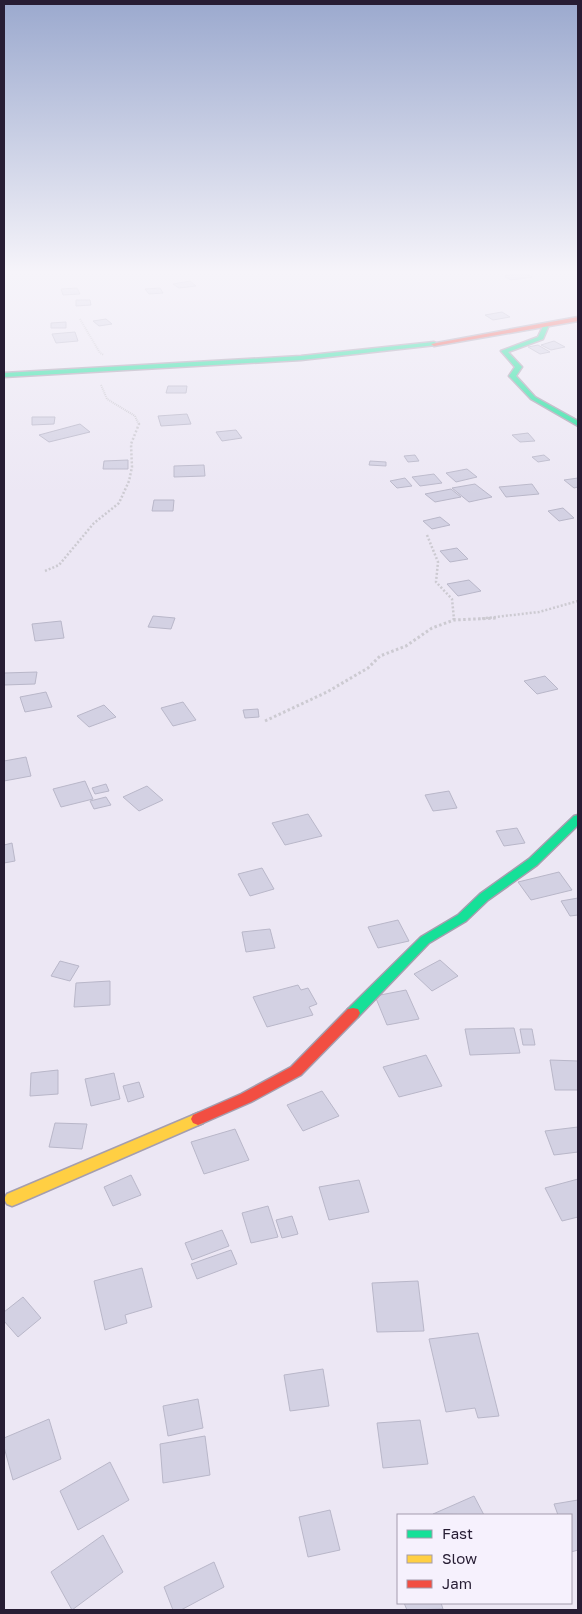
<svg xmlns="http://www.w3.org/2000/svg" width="582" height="1614" font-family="'Golos Text',sans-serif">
  <rect width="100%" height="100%" fill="#ece7f4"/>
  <path fill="#d3d1e3" stroke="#b9b7c9" d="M524,273L532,277L511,280L504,276Z
    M190,281L196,286L179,288L173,284Z
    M77,288L80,294L63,295L61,289Z
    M160,288L163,293L149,294L145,289Z
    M76,300H90L91,305L76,306Z
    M502,312L510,317L493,320L485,315Z
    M106,319L112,324L99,326L93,321Z
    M66,322V328H51V323Z
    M75,332L78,341L56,343L52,334Z
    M554,341L565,347L551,350L541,345Z
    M538,345L550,352L540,354L528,347Z
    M168,386H187L186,393H166Z
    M187,414L191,424L161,426L158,416Z
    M32,417H55L54,424L32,425Z
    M80,424L90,432L49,442L39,435Z
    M236,430L242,438L222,441L216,432Z
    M528,433L535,441L520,442L512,435Z
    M415,455L419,461L408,462L404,456Z
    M544,455L550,460L538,462L532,457Z
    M128,460V469H103L104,461Z
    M370,461L386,462V466L369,465Z
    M204,465L205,476L174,477V466Z
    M467,469L477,477L456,482L446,473Z
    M434,474L442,483L420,486L412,477Z
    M405,478L412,486L397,488L390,481Z
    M578,478V487L574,488L564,480Z
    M475,484L492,497L469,502L452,488Z
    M532,484L539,494L506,497L499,487Z
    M451,489L461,497L435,502L425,494Z
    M154,500H174L173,511H152Z
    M563,508L574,518L559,521L548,511Z
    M440,517L450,525L432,529L423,521Z
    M457,548L468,559L450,562L440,551Z
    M469,580L481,591L458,596L447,584Z
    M153,616L175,618L171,629L148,627Z
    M61,621L64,638L35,641L32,624Z
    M37,672L35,684L4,685V673Z
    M545,676L558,689L537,694L524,681Z
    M46,692L52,707L25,712L20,697Z
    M183,702L196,720L173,726L161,708Z
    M104,705L116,717L89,727L77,716Z
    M258,709L259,717L245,718L243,710Z
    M26,757L31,776L4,781V761Z
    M85,781L93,799L61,807L53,789Z
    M106,784L109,791L95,794L92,788Z
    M147,786L163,800L139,811L123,797Z
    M449,791L457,808L433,811L425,795Z
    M106,797L111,805L94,809L90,801Z
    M308,814L322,836L285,845L272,823Z
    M517,828L525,843L504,846L496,831Z
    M12,843L15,861L4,863V845Z
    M262,868L274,889L250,896L238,874Z
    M559,872L572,890L531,900L518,882Z
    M578,898V915L570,916L561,901Z
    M398,920L409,941L378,948L368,927Z
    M270,929L275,948L246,952L242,932Z
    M440,960L458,976L432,991L414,974Z
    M60,961L79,966L70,981L51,976Z
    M110,981V1005L74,1007L76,983Z
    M298,985L301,990L308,988L317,1004L309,1007L313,1015L267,1027L253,997Z
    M406,990L419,1019L387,1025L375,996Z
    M514,1028L520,1053L470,1055L465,1029Z
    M520,1029H532L535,1045H523Z
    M426,1055L442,1086L399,1097L383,1067Z
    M550,1060L578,1061V1090H555Z
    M58,1070V1094L30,1096L31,1073Z
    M114,1073L120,1099L91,1106L85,1079Z
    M139,1082L144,1097L128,1102L123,1086Z
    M322,1091L339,1116L303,1131L287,1105Z
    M55,1123L87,1124L82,1149L49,1147Z
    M578,1127V1152L554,1155L545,1131Z
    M235,1129L249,1160L204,1174L191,1142Z
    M131,1175L141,1195L113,1206L104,1187Z
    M578,1179V1217L562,1221L545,1188Z
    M359,1180L369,1212L329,1220L319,1187Z
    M268,1206L278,1237L251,1243L242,1213Z
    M292,1216L298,1234L282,1238L276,1220Z
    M222,1230L229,1246L192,1260L185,1243Z
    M231,1250L237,1264L197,1279L191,1264Z
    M142,1268L152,1307L125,1315L127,1323L105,1330L94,1281Z
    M418,1281L424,1331L377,1332L372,1283Z
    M23,1297L41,1318L18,1337L4,1321V1312Z
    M478,1333L499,1416L478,1418L475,1408L446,1412L429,1339Z
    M323,1369L329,1406L290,1411L284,1375Z
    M198,1399L203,1428L168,1436L163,1406Z
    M49,1419L61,1459L13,1480L4,1447V1438Z
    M420,1420L428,1464L383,1468L377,1423Z
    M205,1436L210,1475L163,1483L160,1444Z
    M110,1462L129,1500L78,1530L60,1491Z
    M474,1496L484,1515L433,1514Z
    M578,1500V1550L571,1552V1515H558L554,1504Z
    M330,1510L340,1550L308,1557L299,1517Z
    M103,1535L123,1572L72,1610L51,1572Z
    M214,1562L224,1587L181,1610H173L164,1587Z
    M404,1603H441L443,1609L407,1610Z"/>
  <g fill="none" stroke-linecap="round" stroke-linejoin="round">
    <defs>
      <path id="fast" d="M544,324L549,325L543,339L508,352L522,367L516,376L535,397L578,421V426L531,399L509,376L515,367L501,351L538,337Z
        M434,342L436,343V345L301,360L4,377V373L301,356Z
        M578,815V825L537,865L488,900L466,921L429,943L358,1017L353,1018L348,1017L346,1013L348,1009L421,937L458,915L480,894L529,859L574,816Z"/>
      <path id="slow" d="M198,1113L203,1115L205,1119L203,1123L17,1204L12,1206L7,1204L4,1199L7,1194Z"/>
      <path id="jam" d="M578,317V321L434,346L431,344Z
        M353,1008L358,1009L360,1013L358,1017L301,1075L251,1102L203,1123L198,1125L193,1123L191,1119L193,1115L241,1094L291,1067L348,1009Z"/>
    </defs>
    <use href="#fast" stroke="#a59eae" stroke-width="3"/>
    <use href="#slow" stroke="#a59eae" stroke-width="3"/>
    <use href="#jam" stroke="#a59eae" stroke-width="3"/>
    <path stroke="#cccad1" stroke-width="2" stroke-dasharray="1 1" stroke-linecap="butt" d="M80,319L100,353L104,355
      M101,385L107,399L135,416L138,423"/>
    <path stroke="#cccad1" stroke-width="2.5" stroke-dasharray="2 2" stroke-linecap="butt" d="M427,535L438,562L436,582L452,599L454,619
      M45,571L59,565L94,523L119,503L129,481L132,467L131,444L139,424L138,421
      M478,619L539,612L578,601"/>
    <path stroke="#cccad1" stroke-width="3" stroke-dasharray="2.5 2.5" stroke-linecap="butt" d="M454,618V620
      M265,721L327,692L368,668L380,656L406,646L432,628L454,620L497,618"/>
    <use href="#fast" fill="#16e098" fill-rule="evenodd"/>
    <use href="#slow" fill="#ffcf43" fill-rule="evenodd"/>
    <use href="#jam" fill="#f24e42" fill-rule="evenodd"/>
  </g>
  <linearGradient id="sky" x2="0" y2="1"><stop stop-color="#9ba9ce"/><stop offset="0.55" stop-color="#f6f4fa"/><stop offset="1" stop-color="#f6f4fa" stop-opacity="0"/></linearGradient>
  <rect width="582" height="495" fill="url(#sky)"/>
  <rect width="582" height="1614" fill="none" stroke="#271d34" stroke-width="10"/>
  <rect x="397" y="1514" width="175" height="90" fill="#f6f1fd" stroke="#a39cad"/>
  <rect x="407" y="1530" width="25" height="8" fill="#16e098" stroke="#a39cad"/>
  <text x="442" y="1539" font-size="15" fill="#271d34">Fast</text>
  <rect x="407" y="1555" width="25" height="8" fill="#ffcf43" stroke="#a39cad"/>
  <text x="442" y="1564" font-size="15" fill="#271d34">Slow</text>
  <rect x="407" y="1580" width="25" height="8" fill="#f24e42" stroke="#a39cad"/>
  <text x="442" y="1589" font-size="15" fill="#271d34">Jam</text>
</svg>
